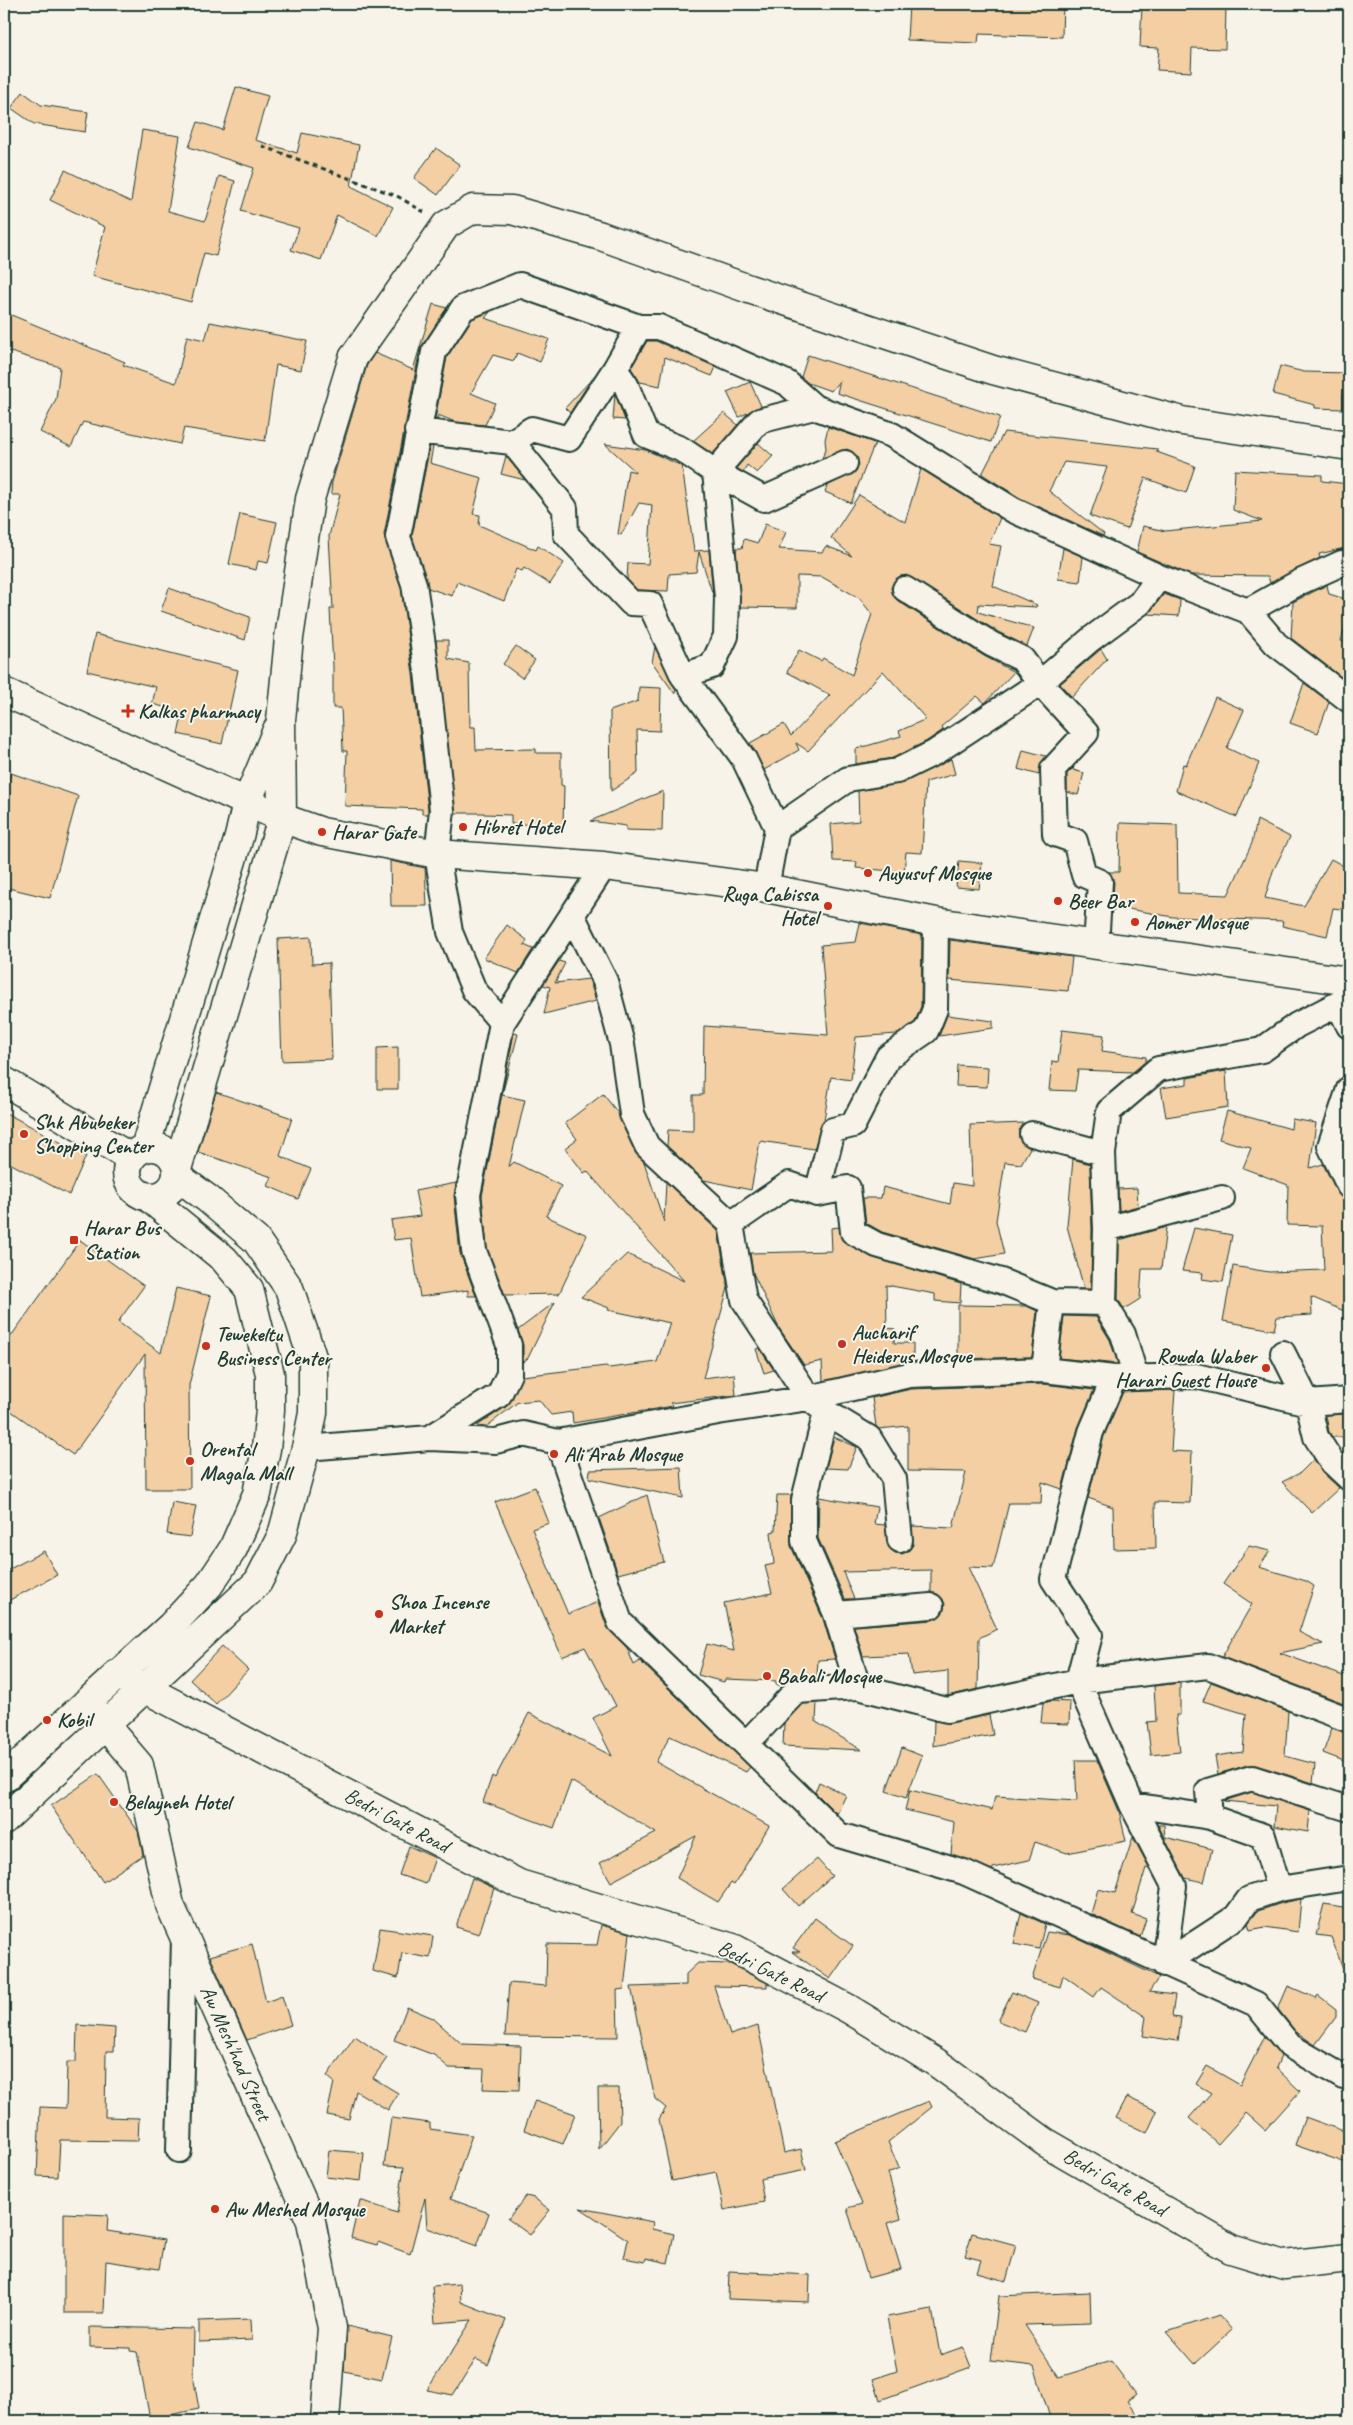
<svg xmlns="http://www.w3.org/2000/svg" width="1353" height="2425" font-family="Caveat,sans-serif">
  <rect width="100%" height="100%" fill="#f7f3e8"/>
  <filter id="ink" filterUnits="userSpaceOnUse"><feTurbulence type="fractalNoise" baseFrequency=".02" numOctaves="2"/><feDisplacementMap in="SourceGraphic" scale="10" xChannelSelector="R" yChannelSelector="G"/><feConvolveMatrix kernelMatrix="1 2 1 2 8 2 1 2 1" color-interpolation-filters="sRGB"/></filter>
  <g filter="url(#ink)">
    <path fill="#f3cfa3" stroke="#1f3d34" d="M909,4H1063L1062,37L979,34L978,43L907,40Z
      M1142,5L1226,7L1225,49L1192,48L1191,72L1157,70L1159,48L1140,47Z
      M236,87L268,96L255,140L297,153L302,133L359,145L351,186L393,207L378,236L337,215L321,260L291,250L299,228L241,211L254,168L189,147L198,122L223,130Z
      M23,92L41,105L88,112L85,132L34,124L11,108Z
      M142,130L180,136L168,211L205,221L219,176L235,181L216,256L204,253L191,302L92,276L105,227L50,200L65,170L131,202Z
      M436,148L460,165L438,195L414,178Z
      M433,304L447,308L420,349L384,535L401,587L413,674L428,810V814H422V809L345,806L347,751H343L341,708H333V667L330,609H333L329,536L340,494H331L332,482L367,365L375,353L413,370Z
      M4,312L125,362L123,365L176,383L187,336L205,340L210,322L307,341L301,370L276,365L265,441L184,428L180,444L83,422L71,447L40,432L56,399L60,367L4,350Z
      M490,312L485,318L549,339L540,362L517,353L514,361L493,355L471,393L495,403L485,425L455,422L438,415L437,420L435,419L447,357L472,319Z
      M647,341H656L716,367L712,376L665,357L660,386L640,382L631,368Z
      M808,355L1000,417L991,442L837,393L840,380L831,391L808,383L801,377Z
      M1280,366L1304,372L1349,373V394H1343V409L1315,408V405L1273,394Z
      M589,382V383L570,413L565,408Z
      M750,382L761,406L739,417L727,392Z
      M615,394L625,420L613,419Z
      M724,413L738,425L713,454L693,441Z
      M828,427L875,443L851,503L825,492L827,486L856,471L859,464L853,452L847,449L822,458L826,449L825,440Z
      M1004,432L1157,449V452L1195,466L1186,493L1145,478L1127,529L1090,516L1107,467L1064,462L1049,491L1104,534L1103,536L1020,498L982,474Z
      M758,443L773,456L757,473L747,465L743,472L736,468Z
      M605,444L646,450L682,466L694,551L709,550L713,595L699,552L696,572L669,574L668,591L637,590L627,579L628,563L648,564L652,505L639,503L621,535L618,534L628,470L636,472Z
      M430,446L433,447L430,463L482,478L473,514L480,515L479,525L536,550L538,546L564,563L550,584L524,568L522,571L516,569L504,601L457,582L452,596L428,588L412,536Z
      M506,456L525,480L501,474Z
      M921,469L1000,518L989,544L1001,546L993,586L1037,605L1036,607L979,604L978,612L1034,628L1027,646L998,632L906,575L899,577L894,581L891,588L893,595L898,601L984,656L1014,672L985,703L977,696L942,726L943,730L927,741L893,758L856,764V749L901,736L899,731L926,719L883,671L808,751L796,743L799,750L764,770L750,743L784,724L791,736L830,695L787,672L799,650L821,661L823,658L852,675L872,614L859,598L822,577L797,576V608L740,607L736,548H742L744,539L758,543L765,524L786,532L779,549L822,552L826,546L852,556L831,538L859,495L905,522Z
      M1235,470L1322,475V481L1349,484V547L1319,554L1320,558L1270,583L1268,576L1191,575L1137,552L1143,526L1165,531L1262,521L1233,510Z
      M240,514L277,522L268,563L258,561L256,570L229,564Z
      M1063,548L1083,557L1080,582L1058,579Z
      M1327,585L1329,594L1349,600V613L1341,641L1349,642V683L1291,638L1293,602Z
      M169,588L250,617L245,640L161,611Z
      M1164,594L1180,600L1179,616L1148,614Z
      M95,634L238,670L222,744L178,734L183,712L152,704L156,687L87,671Z
      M436,640H448V659L469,663L470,727H475L476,750L536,749V753H561V785L564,786L563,825L511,824V815L484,814V813H455Z
      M516,646L535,660L522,678L503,664Z
      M655,647L676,689L675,694L652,662Z
      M1101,649L1107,659L1072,697L1060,684Z
      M1304,683L1329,702L1318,733L1290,723Z
      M639,687L661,688L660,731L637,730L638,773L611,791L610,711L638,701Z
      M1215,697L1244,710L1227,748L1259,763L1237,817L1176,791L1183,764L1186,765Z
      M1023,750L1046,756L1039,769V775L1018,769Z
      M951,759L955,774L926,782L922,853L906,852L904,872L856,868L857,862L833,861L831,824L859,821L858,791L903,783Z
      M1074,767L1073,770L1084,773L1078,795L1067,792V774Z
      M11,773L78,796L50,898L4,887V797Z
      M663,791L662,831L626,830V826L590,821Z
      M1257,820L1290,837L1273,871L1265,898L1304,906L1331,859L1349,869V910L1333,908L1327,936L1282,926L1283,921L1173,917L1117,907V910H1112L1114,882L1108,872H1119L1120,823L1177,825L1178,893L1228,895L1252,843Z
      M390,861L425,868L427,906H391Z
      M959,861L982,863L979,889L956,887Z
      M860,923L922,935L921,1006L915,1022L897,1034L856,1037L851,1080L831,1077L824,1120L814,1149L760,1141L751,1190L704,1180L667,1146L668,1130L693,1131V1095H703L704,1026L828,1035L821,945L856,942Z
      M507,925L527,940L524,945L533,949L518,973L484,958Z
      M311,937L312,964L329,963L332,1059L282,1061L278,939Z
      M950,940L1072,957L1068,991L949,980Z
      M559,961L565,963L555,983L589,979L596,1001L544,1014L550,987L543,985Z
      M947,1015L993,1021V1028L939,1036Z
      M1062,1030L1104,1035L1102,1051L1146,1057V1061L1133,1072L1078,1070L1075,1091L1049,1090L1052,1061L1058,1062Z
      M514,1033L518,1034L502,1095L525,1100L509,1167L514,1162L561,1186L546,1216L587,1235L559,1294L505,1295L487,1248L482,1196Z
      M398,1047V1089H377V1048Z
      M957,1065L988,1067L987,1087L956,1086Z
      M1226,1071L1228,1107L1166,1117L1161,1088L1187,1084V1078Z
      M216,1092L292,1118L280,1156L311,1169L298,1199L268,1186L272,1177L198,1152Z
      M603,1094L618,1113L635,1152L644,1162L664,1222L666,1182L718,1231L728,1288L703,1378L734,1374L736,1395L670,1403L673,1406L573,1423L572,1412L551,1415L539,1400L518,1402L486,1427L477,1426L507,1406L511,1401L522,1376L606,1366L609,1368L657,1362L670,1323L608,1310L609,1308L581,1297L627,1254L684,1281L587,1171L584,1173L565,1148L577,1139L565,1123Z
      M1227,1111L1291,1129L1292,1119L1316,1123L1310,1168L1323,1164L1337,1192L1342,1198L1349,1200V1313L1311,1297L1312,1315L1277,1317L1274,1330L1223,1321L1233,1266L1269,1272L1324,1270L1322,1226L1287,1225L1288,1185L1243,1168L1251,1148L1219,1139Z
      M4,1112L86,1156L69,1195L4,1160Z
      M1025,1123L1019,1130V1137L1023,1144L1030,1148L1021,1164L1005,1162L996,1221L1004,1254L975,1259L882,1232L866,1223L863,1198H881L883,1187L950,1204L953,1183L972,1186L970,1125Z
      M1073,1159L1090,1164L1092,1229L1091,1289H1078H1084L1067,1226Z
      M456,1183L454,1196L460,1253L476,1296H468V1290L420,1297L411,1238L394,1240L391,1220L420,1216L415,1191Z
      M1137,1188L1138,1206L1119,1211L1118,1189Z
      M839,1227L842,1240L871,1257L961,1284L960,1303L935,1301V1294L886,1285L887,1328L895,1329L894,1343H913V1361L823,1381L822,1361L804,1365L779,1328L753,1273L750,1253L832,1251L831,1228Z
      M1166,1227L1161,1269H1142L1140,1299L1124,1309L1118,1299L1119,1240Z
      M1194,1228L1232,1235L1223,1282L1202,1279L1203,1273L1182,1271Z
      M80,1240L144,1286L118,1322L161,1353L176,1288L211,1296L189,1385L190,1489H146L145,1354L73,1455L4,1406V1346Z
      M555,1302L528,1358L523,1362V1345L518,1330Z
      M958,1305L1027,1306L1037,1311L1032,1357L958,1359Z
      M1064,1316L1096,1317L1110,1340L1118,1364L1059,1358Z
      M759,1348L774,1370L764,1373L756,1349Z
      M1043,1384L1094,1390L1078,1428L1062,1489L1042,1482L1041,1503H1009L993,1568L968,1567L997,1629L979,1638L978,1689L948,1696V1671L912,1675L909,1654L863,1656L854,1626L933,1620L943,1612L945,1604L942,1598L931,1592V1570L843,1572L854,1599H845L818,1538L819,1497L877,1507L874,1524L885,1525L889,1548L895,1553L902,1554L908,1551L913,1545L912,1526L953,1528L966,1472L908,1471V1426L879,1429L876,1426L872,1398L911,1389Z
      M1175,1390L1171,1451L1192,1452L1190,1503L1155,1502L1156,1548L1114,1549L1113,1507L1088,1498L1104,1436L1123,1392Z
      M1349,1414V1437H1332L1329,1432L1326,1415Z
      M834,1437L857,1447L848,1469L826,1468Z
      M1314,1459L1322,1472L1339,1488L1312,1513L1282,1482L1300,1473Z
      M681,1467L683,1498L589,1478L590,1470Z
      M535,1487L549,1523L532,1529L568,1614L598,1602L607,1627L627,1648L634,1665L640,1661L750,1767L746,1772L670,1736L656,1762L769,1826L734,1885L731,1883L718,1902L677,1878L696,1836L611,1882L600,1863L656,1833L571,1781L554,1828L483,1802L492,1776L495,1778L529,1713L612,1756L593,1718L616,1706L585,1647L562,1657L495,1502Z
      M647,1495L664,1562L618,1574L599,1518Z
      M777,1495H791V1546L823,1619L835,1659L818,1660L817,1676L794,1677L783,1685H776V1681L725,1679L724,1682L698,1675L707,1644L734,1651L724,1603L772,1593L765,1566L774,1564L771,1532L775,1531Z
      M172,1502L196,1506L190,1537L167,1534Z
      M1249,1546L1270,1551L1259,1567L1306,1581L1314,1586L1299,1632L1323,1644L1280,1653L1349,1678V1705L1222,1657L1252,1604L1223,1584Z
      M44,1551L57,1575L4,1603V1572Z
      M222,1646L248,1670L216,1704L190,1680Z
      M1211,1682L1288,1711L1285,1756L1315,1764L1313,1783L1256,1765H1248L1218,1774L1215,1756L1243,1752L1246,1714L1203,1701Z
      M1180,1683V1715H1176L1180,1752L1151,1755L1147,1722L1156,1721L1154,1686Z
      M1051,1701L1070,1702L1069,1724L1041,1723L1043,1703Z
      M817,1703L816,1722L862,1750L783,1746L784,1724L802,1704Z
      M989,1715L993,1735L933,1746L934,1721L950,1723Z
      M1332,1728L1349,1733V1763L1323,1753Z
      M902,1748L922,1756L906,1798L886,1791Z
      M1075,1760H1097L1119,1811L1126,1841L1067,1853L1035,1842L1029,1860L993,1868L992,1870L951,1854L954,1822L905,1810L910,1790L992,1810L995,1796L1077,1801Z
      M98,1774L138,1831L143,1855L103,1882L51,1806Z
      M819,1782L846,1795L837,1814L815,1792Z
      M1252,1792L1310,1811L1308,1832L1274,1826L1276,1806L1224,1801Z
      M1158,1825H1164L1165,1837L1212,1849L1204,1882L1185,1878Z
      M1133,1837L1150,1869L1146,1868L1132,1914L1146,1919L1140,1937L1091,1914L1098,1889L1115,1893Z
      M409,1846L435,1858L426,1884L399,1875Z
      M817,1859L832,1876L798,1906L783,1889Z
      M472,1878L494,1888L479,1934L456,1927Z
      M1301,1899L1298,1932L1265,1927L1250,1930L1248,1923L1258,1911L1282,1903Z
      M1324,1904L1349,1908V1978L1347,1979L1331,1937L1316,1935Z
      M1021,1913L1045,1924L1039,1949L1014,1944Z
      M815,1918L853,1946L830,1979L792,1952H800L793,1948Z
      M601,1925L630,1933L624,1989L617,1990L618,2037L505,2036L509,1983L546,1986L547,1944L597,1945Z
      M380,1928L433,1936L430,1958L402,1953L398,1978L373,1971Z
      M1047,1932L1070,1935L1159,1977L1149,1992L1175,1995L1172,2017L1181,2018L1178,2041L1143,2036L1146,2017L1101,1987L1094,1997L1063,1975L1060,1987L1032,1979Z
      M252,1944L266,2002L282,1996L291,2025L247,2040L210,1956Z
      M698,1963L730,1964L767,1983V1987L714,1986L730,2035L758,2026L784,2153L801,2149L806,2170L760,2179L764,2202L724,2210L716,2172L672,2181L659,2119L666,2108L655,2099L631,1987L686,1985V1974Z
      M1288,1986L1316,1998L1318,1995L1336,2009V2017L1315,2045L1295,2031L1278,2009Z
      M1012,1992L1038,2003L1025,2032L998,2021Z
      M407,2007L433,2018L462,2044L521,2046L519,2090L483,2089L484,2069L449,2068L434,2055L394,2040Z
      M77,2025L115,2028L114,2051H106L105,2117L139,2118L138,2141L60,2140L58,2177L37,2176L40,2107L66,2108L67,2062H76Z
      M355,2036L387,2058L373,2078L398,2093L388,2110L356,2091L349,2119L327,2115L334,2082L327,2076Z
      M1265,2036L1281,2056L1276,2068L1300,2091L1265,2130L1246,2113L1218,2144L1189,2118L1211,2093L1196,2084L1207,2066L1240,2085Z
      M598,2088H619L620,2122L599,2149Z
      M1127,2097L1157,2111L1147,2133L1116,2118Z
      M535,2100L575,2114L563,2144L524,2130Z
      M929,2101L932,2107L888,2142L899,2168L888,2173L901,2219L887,2223L901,2269L868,2278L847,2208L862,2204L835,2141Z
      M1305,2117L1349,2133V2164L1295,2145Z
      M391,2118L430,2123V2129L472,2135L450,2199L489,2213L477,2246L427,2228L425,2198L410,2254L378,2242L377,2245L351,2238L360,2200L397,2213L404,2167L384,2166Z
      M329,2150L364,2153L361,2181L326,2177Z
      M526,2196L534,2198L550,2210L530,2235L508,2219Z
      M580,2208L653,2222L652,2229L674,2234L668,2263L646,2258L645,2262L624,2258L628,2240Z
      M64,2213L108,2215L107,2231L164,2240L159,2269L106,2261L104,2313H64Z
      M972,2233L1016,2245L1006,2281L977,2273L981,2260L965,2256Z
      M729,2271L810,2275L809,2302L728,2299Z
      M460,2284L461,2302L506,2320L488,2365L476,2359L453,2395L427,2390L472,2320L435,2323L432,2286Z
      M1090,2292L1091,2323L1025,2325L1059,2377L1111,2361L1136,2394L1127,2401L1142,2421H1051L1034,2366L991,2361L999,2296Z
      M932,2309L940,2355L963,2347L971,2367L880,2400L873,2379L897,2371L887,2317Z
      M1219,2315L1232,2330L1195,2364L1167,2332Z
      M251,2319L252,2340L199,2342V2321Z
      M347,2326L392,2337L382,2379L344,2371Z
      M90,2327L194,2329L193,2375L199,2409L150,2419L137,2352L130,2351V2348L90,2347Z"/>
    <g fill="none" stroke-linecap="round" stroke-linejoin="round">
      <defs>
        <path id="street" d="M639,327L615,369L626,385L646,435L681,449L715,472L764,499L845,463
          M417,431L512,442L532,429L569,439L615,369
          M512,442L565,508L566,534L631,603L650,604L683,676L744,759L777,828L766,888
          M905,589L991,644L1022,659L1040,683L1086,733L1053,769L1055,834L1075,841L1084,875L1100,882L1096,946
          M1248,611L1276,644L1349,700
          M683,676L712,666L726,636L727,597L715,472L759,421L814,407
          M777,828L848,779L897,771L934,753L1040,683L1091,639L1140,603L1159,577
          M572,915L605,981L622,1044L632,1114L647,1146L731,1224L744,1300L809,1398L826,1412L804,1500V1541L836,1614L858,1687L947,1710L1078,1681L1208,1666L1349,1720
          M936,922L935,1009L926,1031L888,1057L853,1125L833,1130L817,1194L848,1188L853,1232L877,1245L1001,1281L1052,1302L1044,1370
          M502,1023L474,990L450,932L437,854L442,810L427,672L414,584L398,537L434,352L463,308L520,285L639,327H659L787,383L814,407L892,435L1013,510L1159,577L1248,611L1298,583L1342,563H1349
          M1349,1089L1330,1146L1349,1186
          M1032,1134L1103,1153
          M731,1224L789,1184L817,1194
          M1106,1229L1222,1198
          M1052,1302L1104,1303
          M1283,1353L1308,1403L1316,1437L1332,1462L1349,1478
          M1114,1378L1091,1432L1053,1579L1090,1635L1078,1681L1132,1805L1174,1886L1164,1964
          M1136,1378L1123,1334L1104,1303L1106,1229L1103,1153L1109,1111L1158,1069L1262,1050L1297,1025L1338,1004L1349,1026
          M826,1412L869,1438L894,1479L900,1540
          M430,1438L499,1395L509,1374V1345L474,1251L468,1195L502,1023L604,866
          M558,1442L620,1622L839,1835L964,1872L1256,2004L1290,2046L1343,2077L1349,2078
          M306,1448L430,1438L496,1441L523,1434L558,1442L718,1412L809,1398L909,1375L1044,1370L1114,1378L1196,1376L1308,1403L1349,1400
          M836,1614L931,1606
          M746,1744L796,1691L858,1687
          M1132,1805L1210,1817L1263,1836L1279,1889L1349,1878
          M1210,1817L1208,1791L1252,1778L1349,1809
          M1164,1964L1236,1917L1249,1899L1279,1889
          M179,2150L184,1937"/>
        <path id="secondary" d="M4,692L282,818L322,832L437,854L604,866L766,888L936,922L1349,981
          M4,1081L131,1158
          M127 1172a25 25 0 1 1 50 0a25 25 0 1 1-50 0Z
          M145,1148L239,837L247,802L277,730
          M177,1169L282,818L281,720L289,638L310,499L353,358L446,225L473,209L512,210L601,236L749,289L993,370L1182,421L1349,446
          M117,1674L519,1884L733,1948L849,2009L937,2063L1045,2142L1231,2249L1284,2265L1349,2258
          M86,1703L139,1765L170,1905L311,2221L332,2328L325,2421
          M4,1778L171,1626L209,1585L233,1549L257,1494L266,1449L270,1410V1374L249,1289L224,1259L148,1197
          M4,1820L258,1582L282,1535L306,1448L313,1413V1360L289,1288L256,1240L208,1199L177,1176"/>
      </defs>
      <use href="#street" stroke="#1f3d34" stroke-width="28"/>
      <use href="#secondary" stroke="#1f3d34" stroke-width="31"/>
      <path stroke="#1f3d34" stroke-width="3" stroke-dasharray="5 4" stroke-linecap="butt" d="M262,146L397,196L424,212"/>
      <use href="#street" stroke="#f7f3e8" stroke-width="24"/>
      <use href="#secondary" stroke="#f7f3e8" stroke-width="28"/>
    </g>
  </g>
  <g fill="#c8321e" stroke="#f7f3e8" stroke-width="2">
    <path d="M125.5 703.5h5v5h5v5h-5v5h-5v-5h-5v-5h5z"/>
    <circle cx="463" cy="827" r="5"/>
    <circle cx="322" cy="832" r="5"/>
    <circle cx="868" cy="873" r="5"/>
    <circle cx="1058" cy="901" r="5"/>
    <circle cx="828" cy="906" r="5"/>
    <circle cx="1135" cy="922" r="5"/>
    <circle cx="24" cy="1134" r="5"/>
    <rect x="69" y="1235" width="10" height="10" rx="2.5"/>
    <circle cx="842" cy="1344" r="5"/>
    <circle cx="206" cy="1346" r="5"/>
    <circle cx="1266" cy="1368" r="5"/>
    <circle cx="554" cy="1454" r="5"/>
    <circle cx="190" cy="1461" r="5"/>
    <circle cx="379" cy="1614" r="5"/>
    <circle cx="767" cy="1676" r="5"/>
    <circle cx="47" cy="1720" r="5"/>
    <circle cx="114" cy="1802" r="5"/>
    <circle cx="215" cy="2209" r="5"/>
  </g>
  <g text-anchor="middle" stroke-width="4" stroke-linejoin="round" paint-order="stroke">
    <g font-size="21" font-weight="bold" fill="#1f3d34" stroke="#f7f3e8" text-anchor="start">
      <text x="138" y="718">Kalkas pharmacy</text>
      <text x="473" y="834">Hibret Hotel</text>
      <text x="332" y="839">Harar Gate</text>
      <text x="878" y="880">Auyusuf Mosque</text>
      <text x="818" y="901" text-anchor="end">Ruga Cabissa<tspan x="818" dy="24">Hotel</tspan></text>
      <text x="1068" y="908">Beer Bar</text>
      <text x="1145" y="929">Aomer Mosque</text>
      <text x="34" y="1129">Shk Abubeker<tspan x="34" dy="24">Shopping Center</tspan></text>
      <text x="84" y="1235">Harar Bus<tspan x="84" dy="24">Station</tspan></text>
      <text x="852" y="1339">Aucharif<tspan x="852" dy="24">Heiderus Mosque</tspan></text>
      <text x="216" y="1341">Tewekeltu<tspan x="216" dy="24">Business Center</tspan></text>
      <text x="1256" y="1363" text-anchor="end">Rowda Waber<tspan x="1256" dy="24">Harari Guest House</tspan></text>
      <text x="200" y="1456">Orental<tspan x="200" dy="24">Magala Mall</tspan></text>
      <text x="564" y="1461">Ali Arab Mosque</text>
      <text x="389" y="1609">Shoa Incense<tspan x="389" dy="24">Market</tspan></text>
      <text x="777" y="1683">Babali Mosque</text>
      <text x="57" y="1727">Kobil</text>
      <text x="124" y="1809">Belayneh Hotel</text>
      <text x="225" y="2216">Aw Meshed Mosque</text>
    </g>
    <g font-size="21" fill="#1f3d34" stroke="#f7f3e8">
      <text transform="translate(397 1820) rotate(28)" y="7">Bedri Gate Road</text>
      <text transform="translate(771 1971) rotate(26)" y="7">Bedri Gate Road</text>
      <text transform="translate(236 2053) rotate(66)" y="7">Aw Mesh'had Street</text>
      <text transform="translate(1115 2182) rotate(30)" y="7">Bedri Gate Road</text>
    </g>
  </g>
  <rect width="1353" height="2425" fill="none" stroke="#f7f3e8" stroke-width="20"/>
  <rect x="10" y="10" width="1333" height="2405" fill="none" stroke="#1f3d34" stroke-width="2" filter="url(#ink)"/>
</svg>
